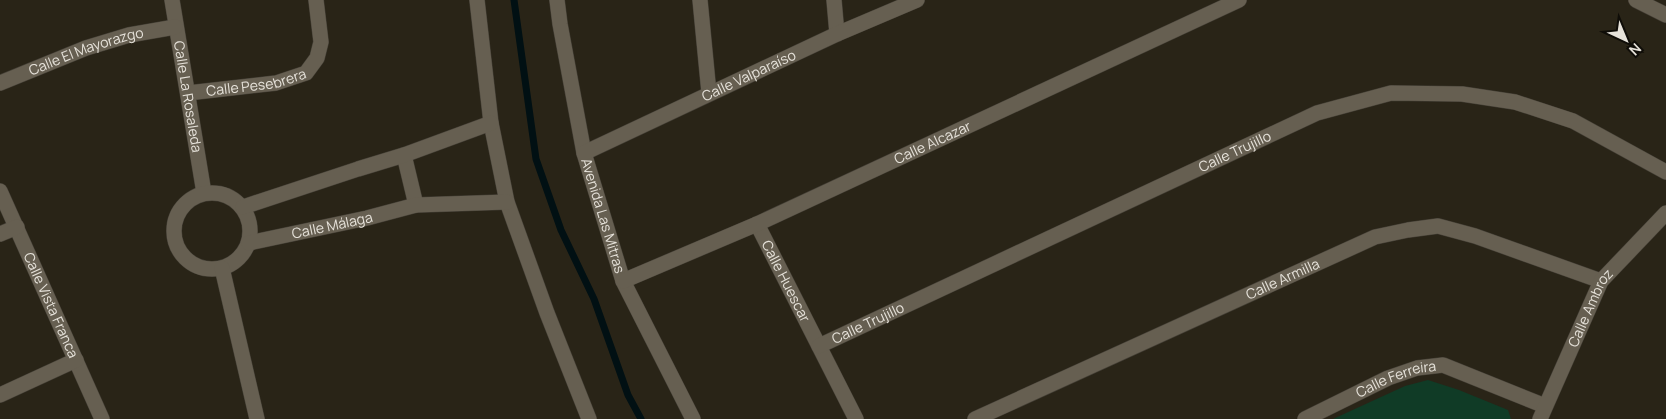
<svg xmlns="http://www.w3.org/2000/svg" width="1666" height="419" font-family="Manrope,sans-serif">
  <rect width="100%" height="100%" fill="#292417"/>
  <path fill="#103b26" d="M1428,380L1459,390L1508,410L1511,419H1333L1405,386Z"/>
  <g fill="none" stroke-linecap="round" stroke-linejoin="round">
    <path stroke="#011013" stroke-width="7" d="M514,0L536,159L561,230L594,299L628,395L641,419"/>
    <defs>
      <g id="minor">
        <path id="s1" d="M172,0L204,193"/>
        <path d="M477,0L491,123L507,202L547,313L589,419"/>
        <path id="s2" d="M557,0L560,24L584,153L623,281L693,419"/>
        <path d="M700,0L709,93"/>
        <path d="M834,0L837,34"/>
        <path d="M1636,0L1666,15"/>
        <path id="s3" d="M0,83L86,48L129,35L175,27"/>
        <path id="s4" d="M188,93L276,83L306,73L317,58L321,42L316,0"/>
        <path id="s5" d="M584,153L837,34L917,0"/>
        <path d="M404,155L416,205"/>
        <path id="s6" d="M0,191L102,419"/>
        <circle cx="212" cy="231" r="38"/>
        <path d="M243,207L358,169L404,155L491,123"/>
        <path id="s7" d="M757,224L856,419"/>
        <path d="M0,234L17,227"/>
        <path id="s8" d="M249,243L367,218L416,205L507,202"/>
        <path d="M222,268L257,419"/>
        <path id="s9" d="M623,281L757,224L1239,0"/>
        <path id="s10" d="M819,346L1317,113L1391,93L1462,94L1515,102L1573,121L1666,172"/>
        <path d="M0,395L76,360"/>
        <path id="s11" d="M975,419L1375,237L1408,230L1438,226L1475,236L1601,281"/>
        <path id="s12" d="M1305,419L1388,378L1417,368L1443,365L1545,406"/>
        <path id="s13" d="M1540,419L1601,281L1666,213"/>
      </g>
    </defs>
    <use href="#minor" stroke="#454037" stroke-width="16"/>
    <use href="#minor" stroke="#665f51" stroke-width="15"/>
  </g>
  <g text-anchor="middle" stroke-width="4" stroke-linejoin="round" paint-order="stroke">
    <g font-size="14" fill="#e6e2da" stroke="#0f0d08">
      <text dy="5" stroke="none"><textPath href="#s3" startOffset="92">Calle El Mayorazgo</textPath></text>
      <text dy="5" stroke="none"><textPath href="#s5" startOffset="182">Calle Valparaíso</textPath></text>
      <text dy="5" stroke="none"><textPath href="#s4" startOffset="69">Calle Pesebrera</textPath></text>
      <text dy="5" stroke="none"><textPath href="#s1" startOffset="98">Calle La Rosaleda</textPath></text>
      <text dy="5" stroke="none"><textPath href="#s9" startOffset="339">Calle Alcazar</textPath></text>
      <text dy="5" stroke="none"><textPath href="#s10" startOffset="459">Calle Trujillo</textPath></text>
      <text dy="5" stroke="none"><textPath href="#s2" startOffset="221">Avenida Las Mitras</textPath></text>
      <text dy="5" stroke="none"><textPath href="#s8" startOffset="85">Calle Málaga</textPath></text>
      <text dy="5" stroke="none"><textPath href="#s11" startOffset="338">Calle Armilla</textPath></text>
      <text dy="5" stroke="none"><textPath href="#s7" startOffset="64">Calle Huescar</textPath></text>
      <text dy="5" stroke="none"><textPath href="#s6" startOffset="125">Calle Vista Franca</textPath></text>
      <text dy="5" stroke="none"><textPath href="#s13" startOffset="122">Calle Ambroz</textPath></text>
      <text dy="5" stroke="none"><textPath href="#s10" startOffset="54">Calle Trujillo</textPath></text>
      <text dy="5" stroke="none"><textPath href="#s12" startOffset="100">Calle Ferreira</textPath></text>
    </g>
  </g>
  <g transform="translate(1626 40) rotate(136)" stroke="#0f0d08" stroke-width="4" paint-order="stroke">
  <path d="M0-4L9 19L0 12L-9 19Z" fill="#e6e2da"/>
  <text y="-8" font-size="14" font-weight="bold" text-anchor="middle" fill="#e6e2da">N</text>
  </g>
</svg>
